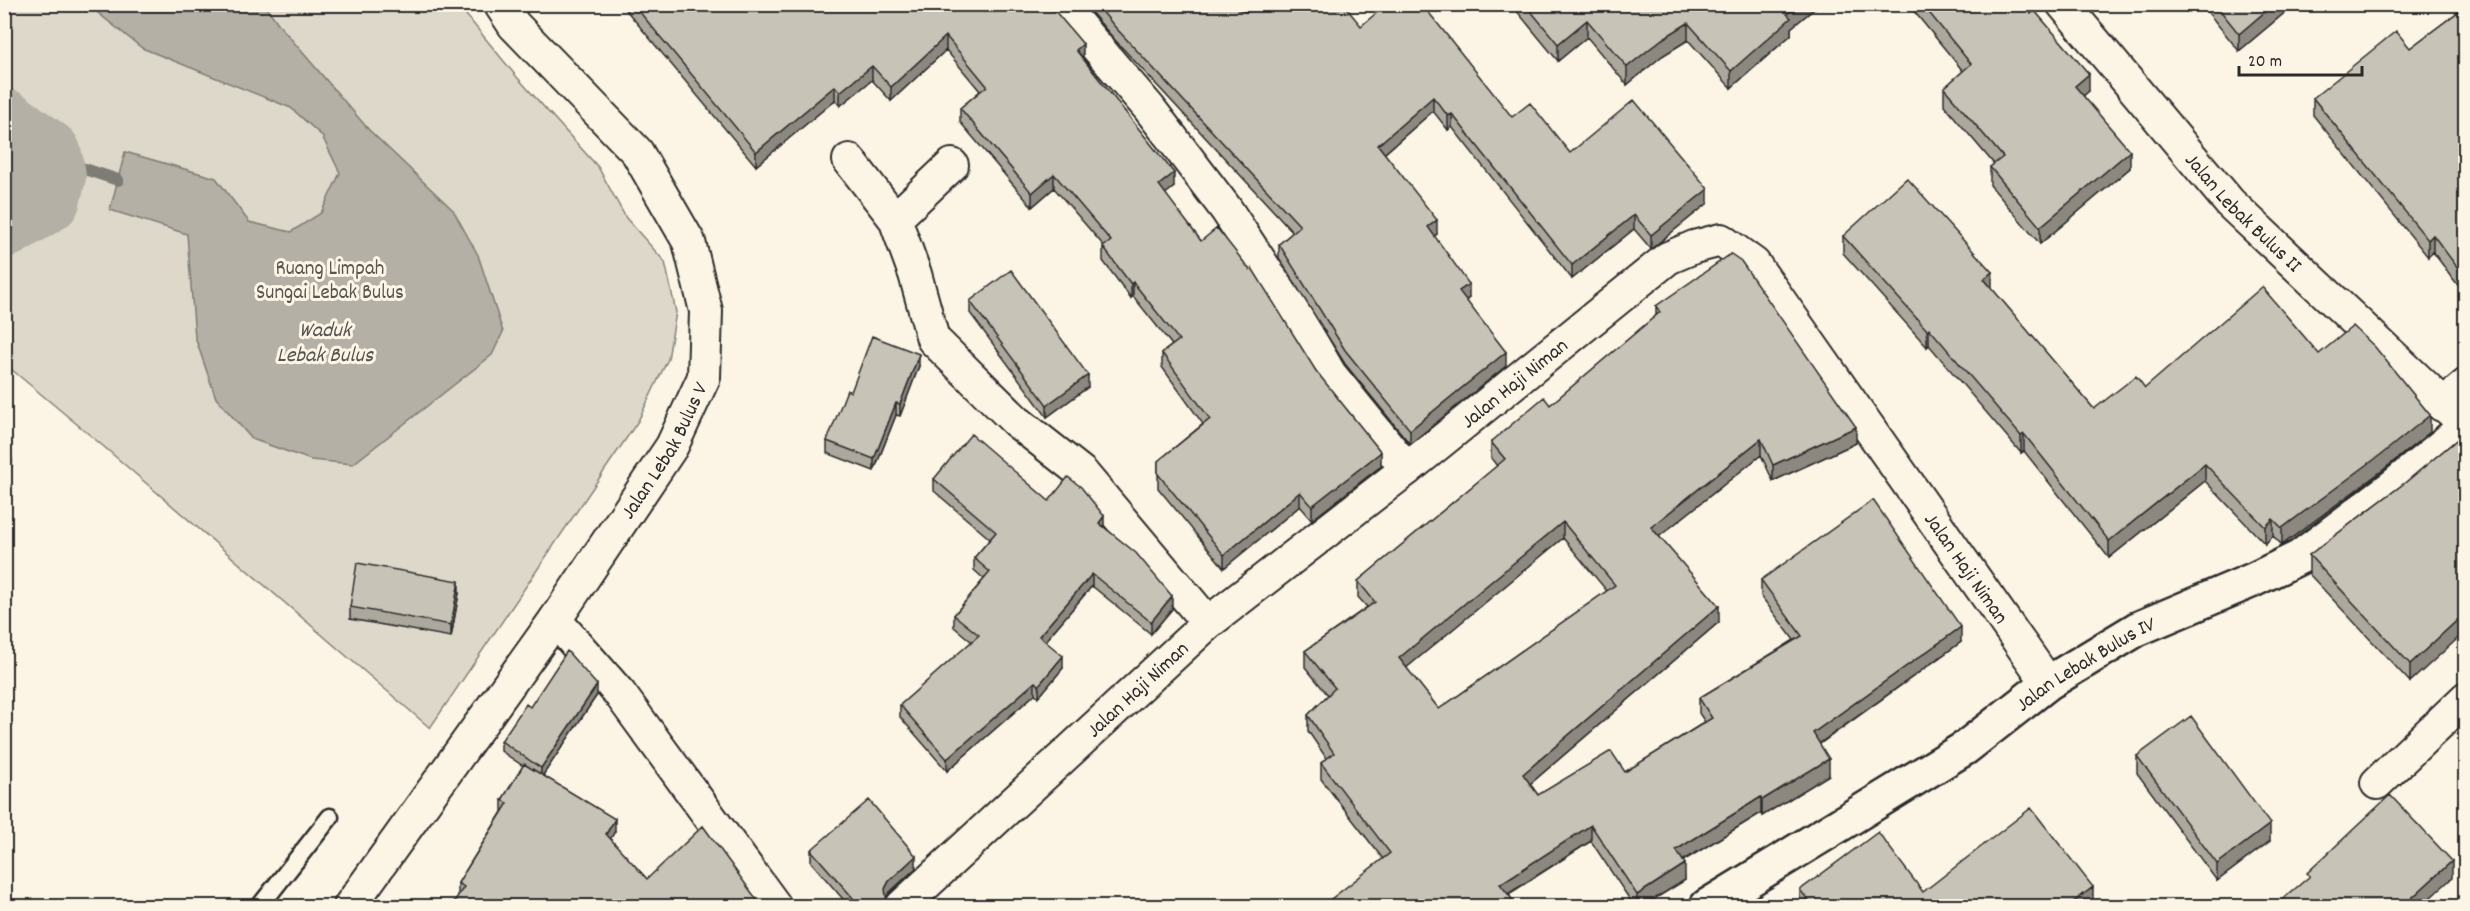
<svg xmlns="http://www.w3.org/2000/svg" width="2470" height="911" font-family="Dekko,sans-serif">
  <rect width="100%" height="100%" fill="#fcf5e5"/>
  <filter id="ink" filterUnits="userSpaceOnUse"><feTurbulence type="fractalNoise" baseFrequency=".0167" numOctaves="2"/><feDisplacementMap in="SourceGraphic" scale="12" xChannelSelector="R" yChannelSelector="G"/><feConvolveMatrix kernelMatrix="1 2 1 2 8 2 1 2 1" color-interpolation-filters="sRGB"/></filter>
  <g filter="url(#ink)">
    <path fill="#ded8ca" stroke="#84827a" stroke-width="1.5" d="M4,5H458L516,76L598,167L626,218L665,262L676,312L668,359L638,421L430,728L103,446L5,364Z"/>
    <path fill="#b4b0a5" stroke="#7d7b74" stroke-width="1.5" d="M88,5H265L280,26L369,130L453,210L478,255L503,332L492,355L353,464L311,460L252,439L216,398L195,337L187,234L110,210L125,152L216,178L249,222L291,232L321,213L340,173L322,136L291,108L142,48Z"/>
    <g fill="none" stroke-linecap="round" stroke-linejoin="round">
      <path stroke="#7d7b74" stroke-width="12" d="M45,156L118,180"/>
      <path stroke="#b4b0a5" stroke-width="74" d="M4,126L45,156L49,176L44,197L4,221"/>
      <defs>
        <path id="service" d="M260,906L330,817"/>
        <g id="minor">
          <path d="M1060,4L1149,108L1226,209L1301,324L1330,374L1407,469"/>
          <path d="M1244,4L1246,8"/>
          <path id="s1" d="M2063,4L2230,203L2466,425"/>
          <path d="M849,160L895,219L915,274L933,339L1016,421L1082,473L1208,623"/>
          <path d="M895,219L952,165"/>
          <path d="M2442,405L2466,385"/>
          <path d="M555,620L620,694L775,906"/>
          <path d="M2377,783L2466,698"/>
          <path id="s2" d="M350,906L555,620L672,446L704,377L706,311L689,242L637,152L514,25L500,4"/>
          <path id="s3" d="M902,906L1208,623L1407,469L1668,258L1694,247L1721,240L1754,264L2048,683"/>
        </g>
        <g id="tertiary">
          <path id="s4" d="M1707,906L1965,748L2048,683L2137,629L2253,580L2300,557L2395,485L2466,426"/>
        </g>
      </defs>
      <use href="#service" stroke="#2b2b2b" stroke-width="21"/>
      <use href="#minor" stroke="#2b2b2b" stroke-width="36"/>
      <use href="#tertiary" stroke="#2b2b2b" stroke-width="38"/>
      <use href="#service" stroke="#fcf5e5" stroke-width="16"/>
      <use href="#minor" stroke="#fcf5e5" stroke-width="32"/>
      <use href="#tertiary" stroke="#fcf5e5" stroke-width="33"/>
    </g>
    <path fill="#aca89d" stroke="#2b2b2b" stroke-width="1.5" fill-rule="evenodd" d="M621,4H1049L1083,58L1174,187L1165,194L1201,241L1316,371L1381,466L1312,520L1300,506L1224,568L1158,488V461L1203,424L1162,367V353L1172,345L1133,296L1131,298L1103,261V247L1104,246L1054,188L1032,207L960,122V108L980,91L946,50L891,101L872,80L840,106L835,100L756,166Z
      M1084,4H1232L1237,9L1246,12L1361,26L1512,117L1570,153L1708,203L1651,249L1634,229L1572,279L1452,127L1448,130L1433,111L1384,154L1437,234L1434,236L1469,298L1466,300L1506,366L1410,444L1345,364L1279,258V244L1293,232L1115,40Z
      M1511,4H1820L1791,28V35L1731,88L1688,40L1662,56L1627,85L1587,37L1558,61Z
      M1908,4H2023L2089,91L2083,96L2130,168L2040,244L1990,185V167L1994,164L1944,105V88L1963,71Z
      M2201,4H2295L2239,51Z
      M2466,6V296L2433,252L2428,257L2313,115V98L2410,48Z
      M1843,236L1992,289L2094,409L2145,388L2319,354L2430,432L2383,470L2282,545L2273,536L2265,544L2205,481L2109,558L2024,451L2021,453L1929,345L1927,347L1843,253Z
      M970,301L1088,387L1047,417L970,313Z
      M1656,306L1856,443L1773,481L1761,455L1659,536L1719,622L1530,784L1538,795L1625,772L1705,722L1699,713V698L1794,640L1761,596V580L1961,642L1820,744L1829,775L1762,816L1761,813L1683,861L1685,880L1643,906H1634L1591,841L1509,894L1515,906L1383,859L1321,779V763L1327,759L1308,731V715L1328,695L1305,667V651L1367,607L1358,597V581L1497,466L1491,458V442L1550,405L1656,316ZM1563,538L1607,591L1439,709L1406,668Z
      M919,366L900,416L896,415L874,471L827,453V441L851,392Z
      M2466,432L2410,682L2309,574V555L2406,482Z
      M934,479L1049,501L1104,527L1172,609L1151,634L1092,586L1045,641L1063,668L1039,697L1035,694L947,771L900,717V705L972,642L954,627V615L984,579L974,570V558L990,539L934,491Z
      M459,593L451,637L350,619V607Z
      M597,695L543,775L615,831L610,839L647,879L760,904L458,895V883L502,812V800L523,766L501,751V741Z
      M2137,756L2270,841L2217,881L2137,773Z
      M2466,844V864L2464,863V845Z
      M811,850L916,868L889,893L886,899L887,906H849L811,862Z
      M1800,890L1923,892L2093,904L2090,906H1800Z"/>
    <path fill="#8c8880" stroke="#2b2b2b" stroke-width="1.5" d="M1799,4H1820L1791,28V35L1731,88V71L1787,14Z
      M2274,4H2295L2239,51V34Z
      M1587,20V37L1558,61V44Z
      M1688,23V40L1662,56L1627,85V67L1662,39Z
      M946,36V50L891,101V87Z
      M1083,44V58L1076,50Z
      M872,66V80L840,106V92Z
      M2089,74V91L2075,103V86Z
      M835,86V100L756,166V152Z
      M1433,97V111L1378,159V145Z
      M1452,114V127L1448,130V116Z
      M2130,151V168L2040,244V227Z
      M1174,173V187L1159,199V185Z
      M1054,174V188L1032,207V193Z
      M1708,189V203L1651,249V235Z
      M1634,215V229L1572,279V265Z
      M1437,220V234L1428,241V227Z
      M2433,235V252L2428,257V240Z
      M1992,272V289L1984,279Z
      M1133,282V296L1131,298V284Z
      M1469,284V298L1459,305V291Z
      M1929,328V345L1927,347V330Z
      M1506,352V366L1410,444V430Z
      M919,354V366L900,416V404Z
      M1088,375V387L1047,417V405Z
      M896,403V415L874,471V459Z
      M2430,415V432L2383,470L2282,545V528Z
      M1856,427V443L1773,481V465Z
      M2024,434V451L2021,453V436Z
      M1761,439V455L1651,543V527Z
      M1381,452V466L1312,520V506Z
      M12,460V466L4,475V468Z
      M2205,464V481L2109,558V541Z
      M1300,492V506L1224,568V555Z
      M1104,516V528L1099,523Z
      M2273,519V536L2265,544V527Z
      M1563,522V538L1399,674V658Z
      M1092,574V586L1039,648V636Z
      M459,581V593L451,637V625Z
      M1172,596V609L1151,634V622Z
      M1719,606V622L1523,790V774Z
      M2466,612V631L2410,682V664Z
      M1961,627V642L1813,748V733Z
      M1063,656V668L1039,697V685Z
      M1035,682V694L947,771V759Z
      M597,685V695L541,778V768Z
      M1829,759V775L1762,816V800Z
      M1761,797V813L1676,865V850Z
      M615,819V831L606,847V834Z
      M2270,824V841L2217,881V864Z
      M1591,825V841L1500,899V884Z
      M916,856V868L889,893L885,901V889L889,881Z
      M2452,861V878L2421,906H2403Z
      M1685,864V880L1643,906H1637V895Z
      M2093,887V904L2090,906H2068Z"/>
    <path fill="#c8c3b7" stroke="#2b2b2b" stroke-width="1.5" fill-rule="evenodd" d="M633,4H1049L1083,44L1076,50L1174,173L1159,185L1201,241L1217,228L1250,270L1252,268L1316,371L1381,452L1312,506L1300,492L1224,555L1158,474V461L1210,419L1162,353L1179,340L1133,282L1131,284L1103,247L1111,241L1054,174L1032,193L960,108L987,86L946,36L891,87L872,66L840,92L835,86L756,152Z
      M1096,4H1232L1237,9L1246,12L1255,10L1260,4H1343L1361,26L1387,4H1422L1512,117L1530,103L1570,153L1634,100L1708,189L1651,235L1634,215L1572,265L1452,114L1448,116L1433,97L1378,145L1437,220L1428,227L1469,284L1459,291L1506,352L1410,430L1345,350L1279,244L1300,226L1115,27Z
      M1525,4H1799L1787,14L1791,18L1731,71L1688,23L1662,39L1627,67L1587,20L1558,44Z
      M1922,4H2023L2031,14L2034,10L2089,74L2075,86L2130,151L2040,227L1990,167L2003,157L1944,88L1971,64Z
      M2215,4H2274L2239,34Z
      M2466,6V279L2433,235L2428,240L2313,98L2396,31L2410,48Z
      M1907,178L1992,272L1984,279L2094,409L2136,376L2145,388L2262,287L2319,354L2353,326L2375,347L2430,415L2383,453L2282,528L2273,519L2265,527L2205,464L2109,541L2024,434L2021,436L1929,328L1927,330L1843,236Z
      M1731,254L1741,261L1856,427L1773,465L1761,439L1651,527L1719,606L1523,774L1538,795L1611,751L1625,772L1712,718L1699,698L1802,636L1761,580L1873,500L1961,627L1813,733L1829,759L1762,800L1761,797L1676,850L1685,864L1637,895L1591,825L1500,884L1515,903L1510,906H1322L1390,853L1321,763L1334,753L1308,715L1335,688L1305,651L1375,602L1358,581L1505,459L1491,442L1544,397L1550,405L1660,312L1656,306ZM1563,522L1615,585L1439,709L1399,658Z
      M1011,270L1088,375L1047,405L970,301Z
      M872,336L919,354L900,404L896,403L874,459L827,441L847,390L851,392Z
      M2466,432V612L2410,664L2309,555L2406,482Z
      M971,434L1049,501L1068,477L1081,487L1104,516L1099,523L1136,553L1172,596L1151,622L1092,574L1039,636L1063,656L1039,685L1035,682L947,759L900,705L979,635L954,615L990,572L974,558L996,532L934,479Z
      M4,453L12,460L4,468Z
      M357,563L459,581L451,625L350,607Z
      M567,651L597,685L541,768L501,741L526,704L530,707Z
      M2191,716L2270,824L2217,864L2137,756Z
      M524,764L615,819L606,834L647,879L703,826L760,904L763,906H451L464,887L458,883L508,803L502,800Z
      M2390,795L2452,861L2403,906H2275L2310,876L2307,873Z
      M869,800L916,856L889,881L885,889L887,903L883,906H860L811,850Z
      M2031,808L2093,887L2068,906H1813L1800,890L1878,832L1923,892Z"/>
  </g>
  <g text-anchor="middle" stroke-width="6" stroke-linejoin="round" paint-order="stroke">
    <g font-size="21" fill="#2b2b2b" stroke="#fcf5e5">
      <text dy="7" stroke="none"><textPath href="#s1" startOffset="276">Jalan Lebak Bulus II</textPath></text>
      <text dy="7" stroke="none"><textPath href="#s3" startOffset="806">Jalan Haji Niman</textPath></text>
      <text dy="7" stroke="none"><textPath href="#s2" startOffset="554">Jalan Lebak Bulus V</textPath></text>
      <text dy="7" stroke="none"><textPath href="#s3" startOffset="1472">Jalan Haji Niman</textPath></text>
      <text dy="7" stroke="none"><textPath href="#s4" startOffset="450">Jalan Lebak Bulus IV</textPath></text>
      <text dy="7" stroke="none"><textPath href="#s3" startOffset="320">Jalan Haji Niman</textPath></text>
    </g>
    <g font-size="21" fill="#585653" stroke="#fcf5e5">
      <text x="330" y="274">Ruang Limpah<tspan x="330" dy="24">Sungai Lebak Bulus</tspan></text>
    </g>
    <g font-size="22" font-style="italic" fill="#545350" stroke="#fcf5e5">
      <text x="325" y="336">Waduk<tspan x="325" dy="25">Lebak Bulus</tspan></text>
    </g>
  </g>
  <rect width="2470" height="911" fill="none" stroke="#fcf5e5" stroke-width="24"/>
  <rect x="12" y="12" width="2446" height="887" fill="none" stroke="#2b2b2b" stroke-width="2" filter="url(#ink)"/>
  <path d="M2239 66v9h123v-9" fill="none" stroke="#2b2b2b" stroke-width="3"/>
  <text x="2248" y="66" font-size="18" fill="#2b2b2b" stroke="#fcf5e5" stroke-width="4.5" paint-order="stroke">20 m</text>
</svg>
